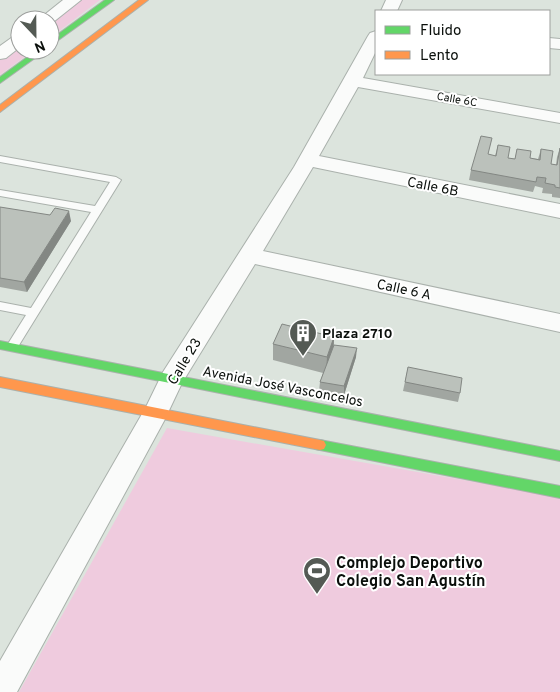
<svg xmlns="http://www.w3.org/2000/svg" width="560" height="692" font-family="Overpass,sans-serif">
  <rect width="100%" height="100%" fill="#dce4dd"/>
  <path fill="#efcbde" d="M71,0H100L50,38V20H44Z
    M20,37V50H34L0,75V52Z
    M167,428L560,497V692H19Z"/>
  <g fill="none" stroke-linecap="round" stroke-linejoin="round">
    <defs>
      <path id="lane" d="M0,156L116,177L121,180L16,350H8L6,347L26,315L0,310V302L31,308L91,212L0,196V190L95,206L110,182L0,162Z"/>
      <path id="street" d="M63,0H81L52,23L50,24V20H38Z
        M386,0H402L397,11H381Z
        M376,31V51L363,78L560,113V123L358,87L319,156L560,204V218L313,167L263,251L560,314V332L255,264L182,383L164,421L17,692H0V661L146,407L163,372L294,167L368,36L370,33Z
        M20,34V47L6,58L0,59V46L14,36Z
        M549,38L560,39V49L549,48Z"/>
      <path id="fast" d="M105,0H114L50,46V40Z
        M37,50H46L0,83V77Z
        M0,341L560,451V461L0,349Z
        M320,440L560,486V498L320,450L316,449L314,445L316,441Z"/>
      <path id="slow" d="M139,0H148L0,112V105Z
        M0,377L320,440L324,441L326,445L324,449L320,450L0,387Z"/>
    </defs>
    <use href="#lane" stroke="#aab1ac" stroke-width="2"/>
    <use href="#street" stroke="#aab1ac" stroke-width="2"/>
    <use href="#fast" stroke="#aab1ac" stroke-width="2"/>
    <use href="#slow" stroke="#aab1ac" stroke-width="2"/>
    <use href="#lane" fill="#fafbfa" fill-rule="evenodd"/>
    <use href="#street" fill="#fafbfa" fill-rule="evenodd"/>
    <use href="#fast" fill="#63d668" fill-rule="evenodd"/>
    <use href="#slow" fill="#ff974d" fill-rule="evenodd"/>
  </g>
  <path fill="#a1a6a1" d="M498,145L508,158L515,159L517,149L530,158L538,159L541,149L551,164L556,165L557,157L560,148V198L552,197V194L542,193L543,188L535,186L533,192L469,180L471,170L495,156Z
    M0,207L71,221L27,292L0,287Z
    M334,337V345L356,357L344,395L319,391L320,382L323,373L273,360V344Z
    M408,367L460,393L458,402L403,391Z"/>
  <path fill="#838783" d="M69,211L71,221L27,292L24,282Z
    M334,337L333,354L326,374L327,357Z
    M357,348L356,357L344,395V386Z"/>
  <path fill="#bbc1bb" stroke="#838783" d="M481,136L492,138L488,154L496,156L498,145L510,147L508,158L515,159L517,149L531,151L530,158L540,160L541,149L553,151L551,164L557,165L560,148V188L555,187V185L545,183L546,178L537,177L536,182L471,170Z
    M0,207L50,215L55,208L69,211L24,282L0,278Z
    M282,324L334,337L327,357L273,344Z
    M334,345L357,348L344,386L320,382Z
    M408,367L462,378L460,393L405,382Z"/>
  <defs>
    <symbol id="building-pin" viewBox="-11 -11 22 30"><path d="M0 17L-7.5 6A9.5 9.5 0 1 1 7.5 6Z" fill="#545a54" stroke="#fff"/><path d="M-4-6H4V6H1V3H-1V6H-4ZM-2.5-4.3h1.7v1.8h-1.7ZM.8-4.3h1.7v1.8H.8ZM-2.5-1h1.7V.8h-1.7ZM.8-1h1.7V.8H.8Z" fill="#fff"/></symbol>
    <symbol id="stadium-pin" viewBox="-11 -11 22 30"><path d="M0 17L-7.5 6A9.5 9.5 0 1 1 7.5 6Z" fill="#545a54" stroke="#fff"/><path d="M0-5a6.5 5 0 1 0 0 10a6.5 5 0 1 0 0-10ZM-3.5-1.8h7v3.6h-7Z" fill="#fff"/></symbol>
  </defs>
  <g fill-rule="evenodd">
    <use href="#building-pin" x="287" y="317" width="32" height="43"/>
    <use href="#stadium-pin" x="301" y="555" width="32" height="43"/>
  </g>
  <g text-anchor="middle" stroke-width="4" stroke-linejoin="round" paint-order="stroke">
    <g font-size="11" fill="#0a0f0b" stroke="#fff">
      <text transform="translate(457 99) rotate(10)" y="4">Calle 6C</text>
    </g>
    <g font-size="14" fill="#0a0f0b" stroke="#fff">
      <text transform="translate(433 186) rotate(11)" y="5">Calle 6B</text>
      <text transform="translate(404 289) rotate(12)" y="5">Calle 6 A</text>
      <text transform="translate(184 361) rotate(-59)" y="5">Calle 23</text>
      <text transform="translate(283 386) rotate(11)" y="5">Avenida José Vasconcelos</text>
    </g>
    <g font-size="14" font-weight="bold" fill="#0a0f0b" stroke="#fff" text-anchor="start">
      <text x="322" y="338">Plaza 2710</text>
    </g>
    <g font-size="16" font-weight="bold" fill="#0a0f0b" stroke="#fff" text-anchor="start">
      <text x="336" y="568">Complejo Deportivo<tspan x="336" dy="18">Colegio San Agustín</tspan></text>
    </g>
  </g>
  <rect x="375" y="10" width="175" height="65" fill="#ffffff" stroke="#9d9f9d"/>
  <rect x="385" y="26" width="25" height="8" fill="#63d668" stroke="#9d9f9d"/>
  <text x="420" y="35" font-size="15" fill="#0a0f0b">Fluido</text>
  <rect x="385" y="51" width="25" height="8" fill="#ff974d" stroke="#9d9f9d"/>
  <text x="420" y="60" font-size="15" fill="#0a0f0b">Lento</text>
  <g transform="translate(35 35) rotate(158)"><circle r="24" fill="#ffffff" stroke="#9d9f9d"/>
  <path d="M0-4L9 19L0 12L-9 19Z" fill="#545a54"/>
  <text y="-8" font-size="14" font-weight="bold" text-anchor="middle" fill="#0a0f0b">N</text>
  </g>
</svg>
